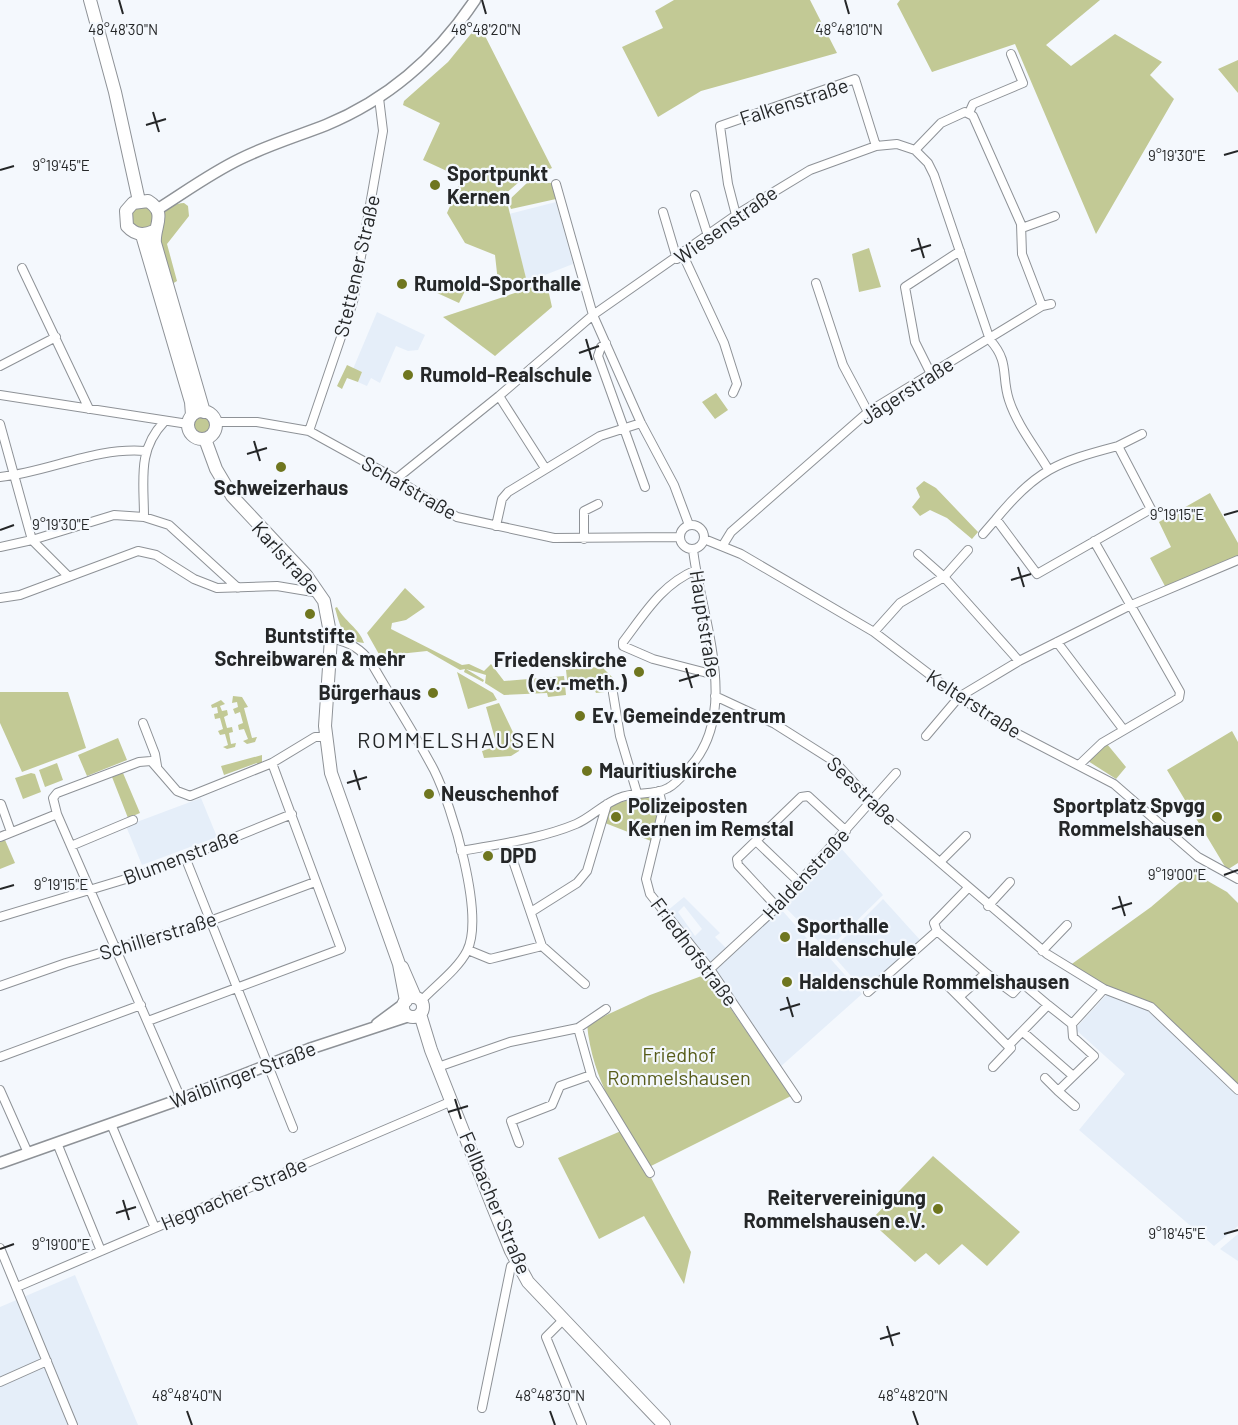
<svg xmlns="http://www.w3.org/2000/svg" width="1238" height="1425" font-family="Barlow,sans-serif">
  <rect width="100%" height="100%" fill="#f4f8fd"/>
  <path fill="#e5eef9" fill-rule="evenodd" d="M556,202L573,264L527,282L509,214Z
    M377,312L425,335L418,350L408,351L396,346L380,383L371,378L367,386L358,382L362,372L353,369Z
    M201,798L217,837L142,865L126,826Z
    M839,846L883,895L827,950L783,905Z
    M684,897L720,933L715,937L727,949L711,963L667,911ZM684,906L702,929L695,936L678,912Z
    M883,899L921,941L865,992L830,952Z
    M780,908L812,944H817L862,994L779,1068L714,970Z
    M1108,993L1149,1009L1238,1094V1226L1214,1246L1079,1130L1125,1074L1075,1029Z
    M1238,1234V1261L1220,1249Z
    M75,1275L138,1425H0V1307Z"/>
  <path fill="#c2c995" d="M674,0H810L837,53L701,91L658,117L622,47L663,28L655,11Z
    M900,0H1100L1046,45L1071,66L1115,34L1162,62L1150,75L1174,99L1096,234L1015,44L932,72L897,4Z
    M479,24L552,168L519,182L505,194L527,282L499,291L495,255L465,243L447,213L462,178L423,160L440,123L403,105L404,101L448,62Z
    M1238,60V93L1218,69Z
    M528,182L552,183L556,199L511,209L508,201Z
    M184,203L188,206L189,216L167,244L177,281L172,284C166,261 143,206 184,203Z
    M149,205L156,220L148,230L132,226V208Z
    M869,248L881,287L859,292L852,254Z
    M441,280L465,291L459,303L435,292Z
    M546,280L552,307L495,356L443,317L530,288Z
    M347,365L362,372L358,382L347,378L342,389L337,386Z
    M716,393L728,410L715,419L702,402Z
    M192 425a9 9 0 1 1 18 0a9 9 0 1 1-18 0Z
    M924,481L936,488L978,532L972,539L947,518L930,510L920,516L912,507L920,497L916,488Z
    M1210,493L1238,543V558L1166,588L1150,558L1171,547L1159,522Z
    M405,588L425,607L406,620L392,623L391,629L462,665L469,664L484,671L491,664L504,681L564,676L566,695L548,697L547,693L504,695L485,683L486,675L466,669L484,680L483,682L464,672L465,669L460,670L427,651L380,656L367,633Z
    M337,607C344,621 360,629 364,643C343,641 340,626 335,608Z
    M589,667L603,668L615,680L614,691L596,693L592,684L568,688L566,670Z
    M457,672L493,693L497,700L468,709Z
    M0,692H68L86,748L22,772L0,723Z
    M233,696L242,697L248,707L244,708L252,738L257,737L255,742L247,744L243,741L248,739L244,729L239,730L238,725L243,723L240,712L235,714L233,709L238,707L237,702L232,703Z
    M221,700L225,704L220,706L222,711L227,710L228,715L224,717L227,728L232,727L233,732L229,733L231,744L236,743L235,747L227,749L223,747L228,745L225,734L220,735L218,731L223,729L220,718L215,719L214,714L218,713L217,707L212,708L211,705Z
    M499,703L520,747L519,751L511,756L484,758L482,751L497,746L486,707Z
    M1232,731L1238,742V863L1227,870L1167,770Z
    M118,738L127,760L87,776L78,755Z
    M1107,744L1126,767L1116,779L1088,761Z
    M262,755V763L258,766L257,763L224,775L221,766Z
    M57,763L63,780L45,787L39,770Z
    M31,773L35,774L41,792L23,799L15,778Z
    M123,773L140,813L128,818L112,777Z
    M638,797L657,799L660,809L651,841L605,823L609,806Z
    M5,840L15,863L0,869V842Z
    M1192,872L1227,892L1238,903V1087L1153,1005L1106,986L1069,966L1151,907Z
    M707,974L791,1096L649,1167C621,1120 592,1081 587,1024L650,995Z
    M621,1131L649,1174L691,1252L684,1284L644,1216L599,1239L558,1158Z
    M933,1156L1020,1232L987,1266L962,1244L939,1265L926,1253L915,1262L870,1221Z"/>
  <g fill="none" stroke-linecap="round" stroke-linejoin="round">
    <defs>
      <path id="minor" d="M969,113L973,104L1023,83L1011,54
        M915,150L941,123L965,112L973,116L1021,224L1022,254L1042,306
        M556,184L593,315L641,423L674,485L689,525
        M695,195L708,236
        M663,212L677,259
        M736,215L728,184L720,126L855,79L876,146
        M1022,228L1055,216
        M683,255L724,343L737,384L733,393
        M22,268L89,409
        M816,283L843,365L868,412
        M606,343L601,347L598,356L645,487
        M0,366L56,337
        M931,374L915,342L905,287L960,251
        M0,395L188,424
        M499,396L545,468
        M215,422H257L309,431L396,479L457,517L554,538L680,537
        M0,424L32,540L68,576
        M309,431L353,302L383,131L379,98
        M1118,446L1151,509L1037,574L996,519C1036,470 1057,462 1118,446Z
        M1118,446L1142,434
        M0,477C49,472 95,447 145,451
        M396,479L499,396L593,315L736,215L810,170L876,146L897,144L915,150L928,163L934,175L990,340C1010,362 1001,376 1009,400C1017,425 1035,447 1048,469
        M144,517C144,481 137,450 164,422
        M680 537a12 12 0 1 1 24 0a12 12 0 1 1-24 0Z
        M496,526L502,499L508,492L600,436L641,423
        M983,534L996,519
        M584,539V511L598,504
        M704,539L741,554L874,632L959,697L1016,733L1114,784L1198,857L1238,879
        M723,545L731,532L868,412L1042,306L1051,304
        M0,547L32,540L114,515L144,517L169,525L238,588
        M918,554L944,577L1019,661
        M696,570C662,584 645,613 623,642V646L653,659L715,675
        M0,598L20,595L138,551L156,555L194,579L217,588L277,586L319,593
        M874,632L900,603L944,577L968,550
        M331,638C350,643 361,648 372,664C392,699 415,734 434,770C452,806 485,915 467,951C458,969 435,986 421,1001
        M1057,642L1123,729
        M613,693L620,736L637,793
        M715,696L775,724L835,762L880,811L1047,954L1104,989L1151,1007L1238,1090
        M143,723L155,754L157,766
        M926,736L959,697L1019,661L1129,606L1238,560
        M1079,765L1102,743L1179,698L1180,692L1094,541
        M659,791L663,809L646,879L650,894L710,969L797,1098
        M1,804L11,832
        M57,814L181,1099
        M0,837L57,814L53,798L57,793L139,762L151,761L177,791L190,796L272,763L315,737H326
        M756,841L800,883
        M507,843L542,946
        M71,846L133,820
        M461,851C499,844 540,839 576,824C592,817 603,804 619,798C634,791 654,796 668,788C676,784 682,776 688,769C743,712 700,616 693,549
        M185,857L293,1128
        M940,862L966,836
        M988,906L1010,882
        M777,907L738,865L737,859L801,797L808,796L846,831
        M531,912L577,883L587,871L607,804
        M0,917L149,872L292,814
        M937,931L986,973L959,997L1008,1046L1048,1005L1072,1024L1104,989
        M468,950L490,959L542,946L585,984
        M1042,951L1067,925
        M710,969L777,907L896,773
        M986,973L1013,993L1022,983L1048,1005
        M944,982L959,997
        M0,986L66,963L210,921L315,882
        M868,992L937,931L934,923L968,888
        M148,1021L341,949L272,763
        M1072,1024L1073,1037L1094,1056L1058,1091L1075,1106
        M578,1028L592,1078L650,1173
        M1023,1032L1072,1075
        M0,1057L141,1005
        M438,1067L510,1042L578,1028L606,1009
        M993,1067L1011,1048L1008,1046
        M1045,1078L1058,1091
        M0,1090L28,1153
        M111,1124L155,1228
        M57,1143L101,1251
        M519,1143L511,1121L552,1105L560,1086L591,1075
        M0,1248L73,1425
        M17,1287L452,1101
        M563,1320L546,1337L582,1425
        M0,1382L47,1361
        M482,1408L511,1266L517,1263"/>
      <path id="tertiary" d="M158,209C185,192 211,173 240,159C268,145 298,136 326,125C389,99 437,57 475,0
        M377,1024L404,1004
        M0,1163L181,1099L309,1049L409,1016"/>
      <path id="secondary" d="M90,0L115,92L139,201
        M154,231C143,236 135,235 127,226L126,211L133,203L148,201C168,213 153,227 155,243L204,412
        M142,235L191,402L192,415
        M188 425a14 14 0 1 1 28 0a14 14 0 1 1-28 0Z
        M205,439L216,469L232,496L306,575L324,601L331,638L325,726L331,773L399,964L406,1001
        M402,967L415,997
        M403 1007a10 10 0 1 1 20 0a10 10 0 1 1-20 0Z
        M420,1014L431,1050L493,1207L511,1251L528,1282L664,1425"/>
    </defs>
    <use href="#minor" stroke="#8e9297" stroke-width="10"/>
    <use href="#tertiary" stroke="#8e9297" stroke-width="13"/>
    <use href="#secondary" stroke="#8e9297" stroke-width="14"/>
    <use href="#minor" stroke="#fff" stroke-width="8"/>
    <use href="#tertiary" stroke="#fff" stroke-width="10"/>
    <use href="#secondary" stroke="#fff" stroke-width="12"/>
  </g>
  <path fill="none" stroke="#252728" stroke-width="2" d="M119,0L123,14M482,0L486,14M845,0L849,14M153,112L159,132M146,125L166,119M1224,155L1238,151M0,170L14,166M918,238L924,258M911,251L931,245M586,339L592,360M579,353L599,346M254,441L260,461M247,454L267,448M1224,515L1238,511M0,530L14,525M1018,567L1024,587M1011,580L1031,574M686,668L692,688M679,681L699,675M354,770L360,790M347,783L367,777M1224,875L1238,870M0,889L14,885M1119,896L1125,916M1112,909L1132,903M787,997L793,1017M780,1010L800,1004M455,1099L461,1119M448,1112L468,1106M123,1200L129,1220M116,1213L136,1207M1224,1234L1238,1230M0,1249L14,1244M887,1326L893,1346M880,1339L900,1333M187,1411L192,1425M550,1411L555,1425M913,1411L918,1425"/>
  <g fill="#6f761f" stroke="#f4f8fd" stroke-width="2">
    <circle cx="435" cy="185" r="6"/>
    <circle cx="402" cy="284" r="6"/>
    <circle cx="408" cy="375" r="6"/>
    <circle cx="281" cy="467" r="6"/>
    <circle cx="310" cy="614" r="6"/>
    <circle cx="639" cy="672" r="6"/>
    <circle cx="433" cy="693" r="6"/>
    <circle cx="580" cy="716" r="6"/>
    <circle cx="587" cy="771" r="6"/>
    <circle cx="429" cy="794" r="6"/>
    <circle cx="616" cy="817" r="6"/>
    <circle cx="1217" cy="817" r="6"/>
    <circle cx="488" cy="856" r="6"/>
    <circle cx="785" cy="937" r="6"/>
    <circle cx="787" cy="982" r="6"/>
    <circle cx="938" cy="1209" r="6"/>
  </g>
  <g text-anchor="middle" stroke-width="4.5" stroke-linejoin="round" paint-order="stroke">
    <g font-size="20" fill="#252728" stroke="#f4f8fd">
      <text transform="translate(794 102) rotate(-18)" y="7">Falkenstraße</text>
      <text transform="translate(726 225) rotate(-35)" y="7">Wiesenstraße</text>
      <text transform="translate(357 266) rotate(-77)" y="7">Stettener Straße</text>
      <text transform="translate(907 391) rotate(-33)" y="7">Jägerstraße</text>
      <text transform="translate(409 488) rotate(30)" y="7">Schafstraße</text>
      <text transform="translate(286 558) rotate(48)" y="7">Karlstraße</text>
      <text transform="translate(705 624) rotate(81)" y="7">Hauptstraße</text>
      <text transform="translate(974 704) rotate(33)" y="7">Kelterstraße</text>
      <text transform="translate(862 791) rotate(44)" y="7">Seestraße</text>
      <text transform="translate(181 857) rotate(-21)" y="7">Blumenstraße</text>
      <text transform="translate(806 874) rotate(-47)" y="7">Haldenstraße</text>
      <text transform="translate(158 936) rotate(-17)" y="7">Schillerstraße</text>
      <text transform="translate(694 952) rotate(53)" y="7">Friedhofstraße</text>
      <text transform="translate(243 1075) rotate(-21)" y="7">Waiblinger Straße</text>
      <text transform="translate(234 1194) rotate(-23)" y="7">Hegnacher Straße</text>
      <text transform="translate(495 1203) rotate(67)" y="7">Fellbacher Straße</text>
    </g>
    <g font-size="20" font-weight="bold" fill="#252728" stroke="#f4f8fd" text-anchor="start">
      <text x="447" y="181">Sportpunkt<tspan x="447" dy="23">Kernen</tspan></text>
      <text x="414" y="291">Rumold-Sporthalle</text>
      <text x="420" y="382">Rumold-Realschule</text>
      <text x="281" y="495" text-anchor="middle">Schweizerhaus</text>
      <text x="310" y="643" text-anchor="middle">Buntstifte<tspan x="310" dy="23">Schreibwaren &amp; mehr</tspan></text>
      <text x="627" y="667" text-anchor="end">Friedenskirche<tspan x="627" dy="23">(ev.-meth.)</tspan></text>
      <text x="421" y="700" text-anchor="end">Bürgerhaus</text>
      <text x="592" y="723">Ev. Gemeindezentrum</text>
      <text x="599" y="778">Mauritiuskirche</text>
      <text x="441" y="801">Neuschenhof</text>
      <text x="628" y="813">Polizeiposten<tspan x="628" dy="23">Kernen im Remstal</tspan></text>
      <text x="1205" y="813" text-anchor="end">Sportplatz Spvgg<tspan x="1205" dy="23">Rommelshausen</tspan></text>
      <text x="500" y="863">DPD</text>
      <text x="797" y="933">Sporthalle<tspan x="797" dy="23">Haldenschule</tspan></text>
      <text x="799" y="989">Haldenschule Rommelshausen</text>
      <text x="926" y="1205" text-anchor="end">Reitervereinigung<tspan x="926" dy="23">Rommelshausen e.V.</tspan></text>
    </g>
    <g font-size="20" fill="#575c1a" stroke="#f4f8fd">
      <text x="679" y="1062">Friedhof<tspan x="679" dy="23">Rommelshausen</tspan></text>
    </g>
    <g font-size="22" letter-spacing="1.5" fill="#252728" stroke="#f4f8fd">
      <text x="457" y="748">ROMMELSHAUSEN</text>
    </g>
  </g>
  <g font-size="15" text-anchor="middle" fill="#252728" stroke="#f4f8fd" stroke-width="4.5" stroke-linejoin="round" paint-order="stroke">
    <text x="123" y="35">48°48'30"N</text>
    <text x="486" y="35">48°48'20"N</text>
    <text x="849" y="35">48°48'10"N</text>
    <text x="1177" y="161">9°19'30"E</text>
    <text x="61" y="171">9°19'45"E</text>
    <text x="1177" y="520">9°19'15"E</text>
    <text x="61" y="530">9°19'30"E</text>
    <text x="1177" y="880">9°19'00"E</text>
    <text x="61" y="890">9°19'15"E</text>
    <text x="1177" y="1239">9°18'45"E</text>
    <text x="61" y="1250">9°19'00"E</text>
    <text x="187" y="1401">48°48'40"N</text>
    <text x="550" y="1401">48°48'30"N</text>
    <text x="913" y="1401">48°48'20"N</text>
  </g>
</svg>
